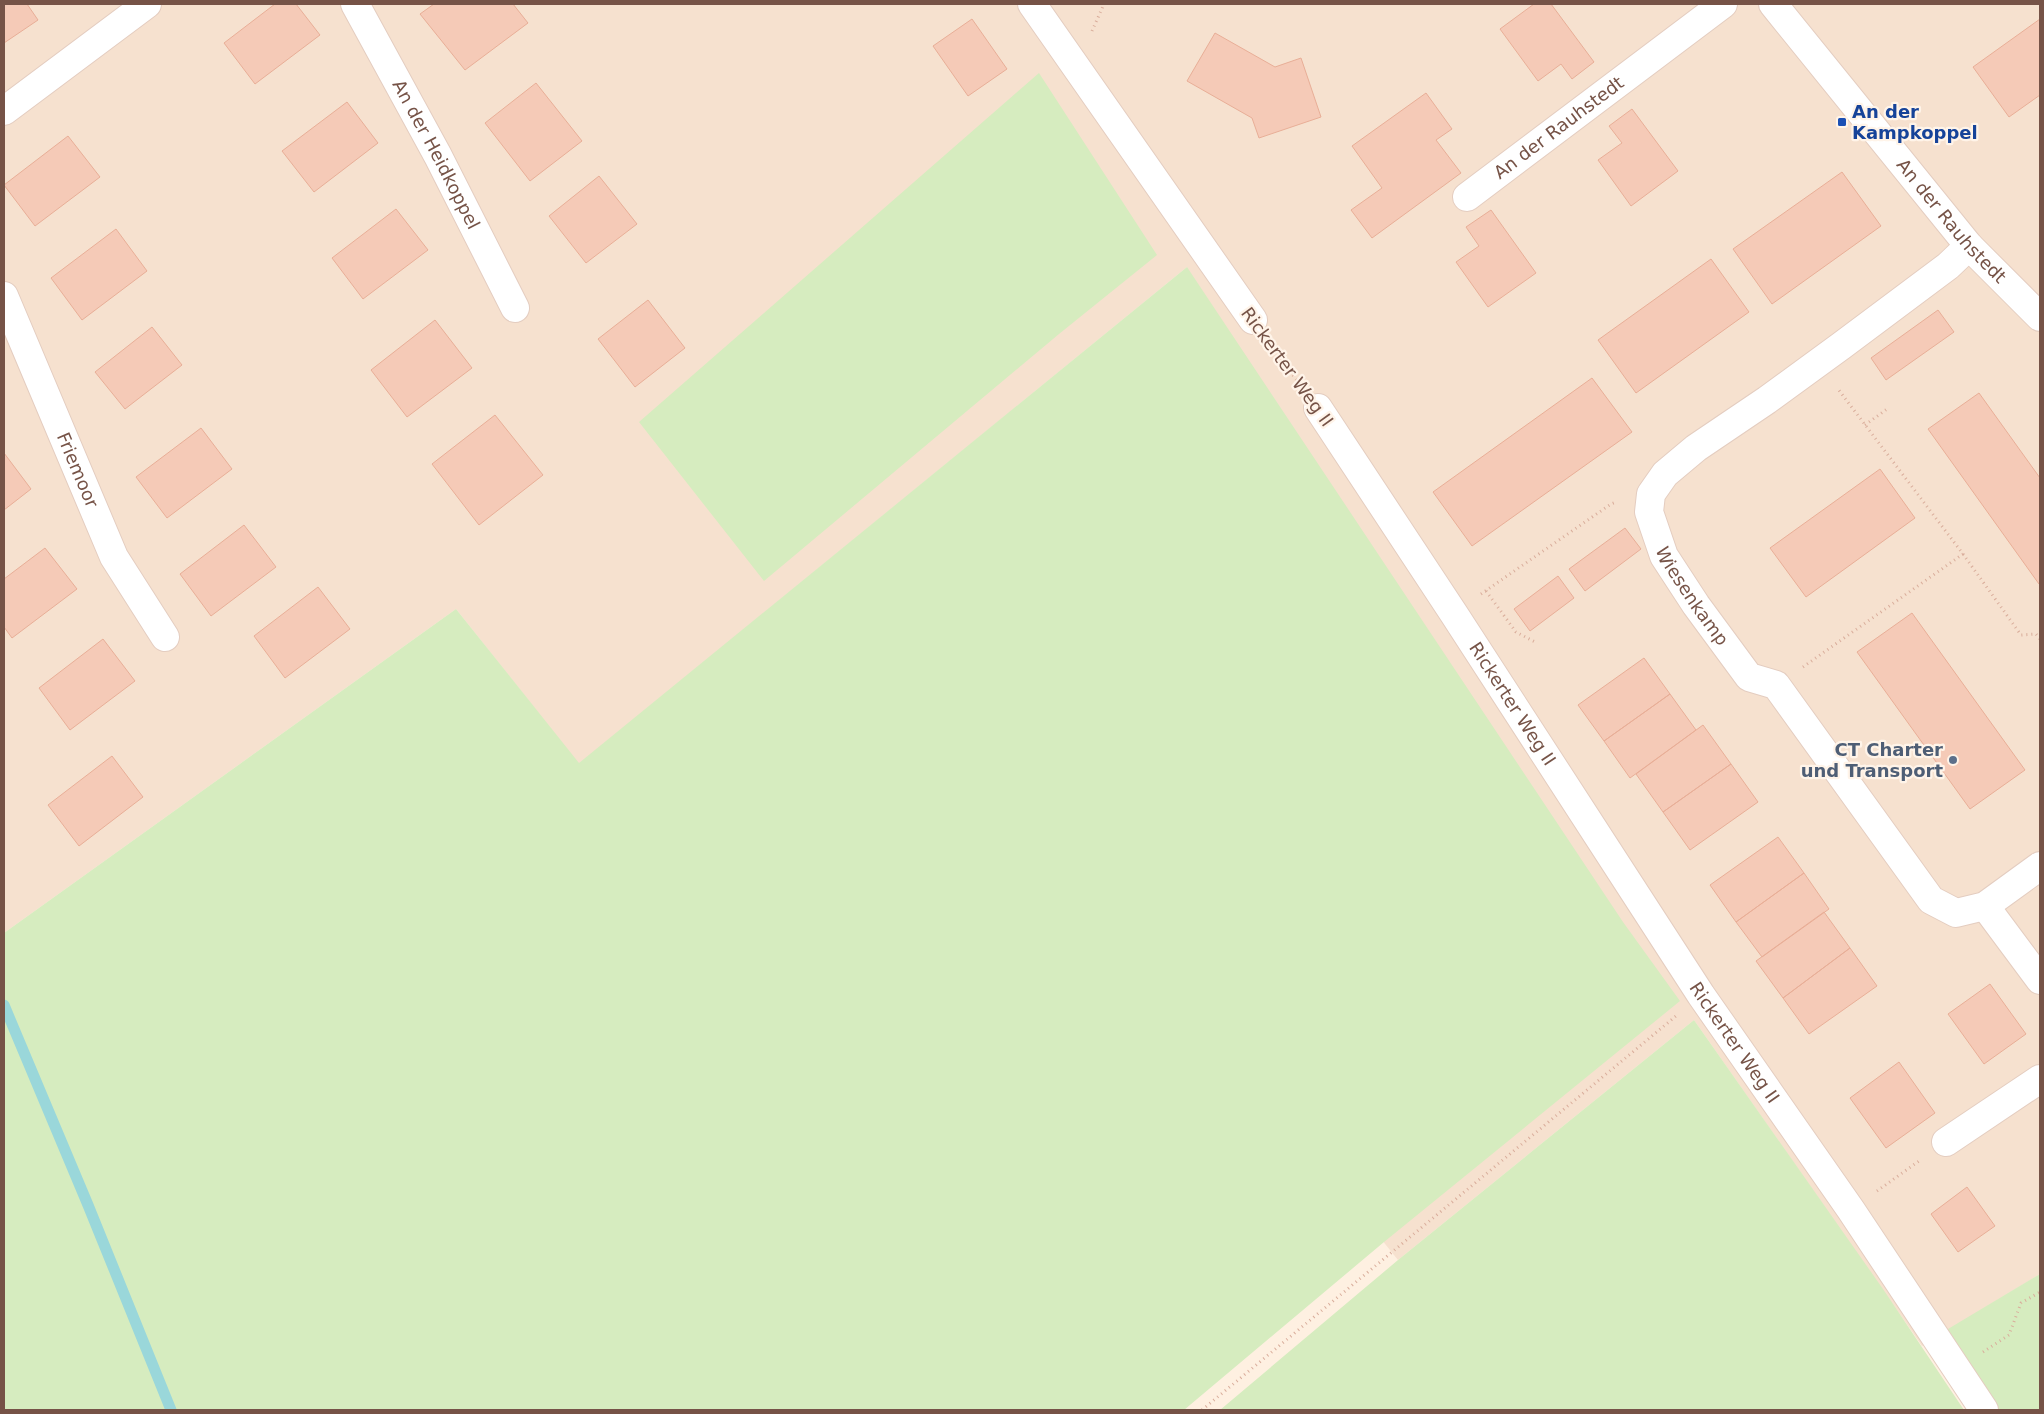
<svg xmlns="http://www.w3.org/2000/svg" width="2044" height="1414" font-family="'DejaVu Sans',sans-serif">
  <rect width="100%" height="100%" fill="#fef0e1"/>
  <path fill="#f6e1cf" d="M4,4H2040V1274L1922,1346L1694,1020L1398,1260L1324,1168L1187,267L579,764L456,609L4,933Z"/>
  <path fill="#d6ecbf" d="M1039,73L1157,255L1059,334L764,581L639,422Z
    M1187,267L1623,922L1680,1001L1384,1242L1184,1410H4V933L456,609L579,763Z
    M1694,1020L1883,1289L1964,1410H1220L1398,1260Z
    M2040,1274V1410H1997L1943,1332Z"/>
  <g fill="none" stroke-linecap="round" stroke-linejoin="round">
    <path stroke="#9ad7da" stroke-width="11" d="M4,1005L88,1205L171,1410"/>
  </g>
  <path fill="#f5cab7" stroke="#e8ae97" d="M4,4H27L38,20L4,43Z
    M275,4H296L320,35L255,84L224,43Z
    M434,4H513L528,23L465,70L420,14Z
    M1534,4H1551L1594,62L1572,79L1561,64L1538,81L1500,29Z
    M972,19L1007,69L968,96L933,46Z
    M2040,19V95L2009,117L1973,67Z
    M1215,33L1275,67L1301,58L1321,117L1259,138L1252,118L1187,81Z
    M536,83L582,141L530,181L485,123Z
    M1426,93L1452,129L1436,140L1461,173L1372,238L1351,210L1382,188L1352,146Z
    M347,102L378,143L314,192L282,151Z
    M1632,109L1678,171L1631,206L1598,160L1622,143L1609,126Z
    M68,136L100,177L35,226L4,185Z
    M1842,172L1881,226L1772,304L1733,249Z
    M599,176L637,224L586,263L549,216Z
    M396,209L428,250L363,299L332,258Z
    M1491,210L1536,273L1488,307L1456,262L1479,246L1466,227Z
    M116,229L147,271L82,320L51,278Z
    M1711,259L1749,312L1636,393L1598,340Z
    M648,300L685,348L635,387L598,339Z
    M1938,310L1954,332L1886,380L1871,358Z
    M435,320L472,368L407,417L371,370Z
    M152,327L182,365L125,409L95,372Z
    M1592,378L1632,432L1472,546L1433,492Z
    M1979,393L2040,478V583L2039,584L1928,429Z
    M495,415L543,475L479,525L432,464Z
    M201,428L232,469L167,518L136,477Z
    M4,453L31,489L4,510Z
    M1880,469L1915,518L1806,597L1770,548Z
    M244,525L276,567L211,616L180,574Z
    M1625,528L1641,549L1585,591L1569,569Z
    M45,548L77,589L12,638L4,627V579Z
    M1558,576L1574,598L1530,631L1514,609Z
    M318,587L350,629L285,678L254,636Z
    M1912,613L2025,770L1970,809L1857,652Z
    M103,639L135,681L70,730L39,688Z
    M1644,658L1670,694L1604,741L1578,705Z
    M1670,694L1696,730L1630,778L1604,741Z
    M1703,725L1731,764L1663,812L1636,774Z
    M112,756L143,797L79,846L48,805Z
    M1731,764L1758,802L1690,850L1663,812Z
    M1778,837L1804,873L1736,922L1710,885Z
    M1804,873L1829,909L1762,957L1736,922Z
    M1824,912L1850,948L1783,998L1756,961Z
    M1850,948L1877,986L1809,1034L1783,998Z
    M1990,984L2026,1034L1984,1064L1948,1014Z
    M1899,1062L1935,1113L1886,1148L1850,1098Z
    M1967,1187L1995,1226L1958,1252L1931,1214Z"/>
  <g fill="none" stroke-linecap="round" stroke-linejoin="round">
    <defs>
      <g id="minor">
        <path id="s1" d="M355,4L438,156L515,308"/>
        <path d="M1032,4L1253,320"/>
        <path id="s2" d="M1773,4L1969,246L2040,317"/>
        <path d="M4,111L147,4"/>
        <path id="s3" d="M1467,197L1723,4"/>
        <path id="s4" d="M1969,246L1948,266L1841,346L1767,400L1696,448L1665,474L1651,494L1649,512L1664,556L1696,605L1749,677L1776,685L1931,900L1956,913L1985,906L2040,866"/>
        <path id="s5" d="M4,296L114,557L165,637"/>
        <path id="s6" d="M1318,408L1454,614L1701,995L1851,1210L1984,1410"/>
        <path d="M1985,906L2040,980"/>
        <path d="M1946,1142L2040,1079"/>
      </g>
    </defs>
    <use href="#minor" stroke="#e4cdc0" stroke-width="30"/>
    <path stroke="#d9ad9b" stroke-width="3" stroke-dasharray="1 4" stroke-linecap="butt" d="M1092,31L1104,4
      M1272,347L1298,382
      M1865,425L1887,409
      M1963,554L2021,635L2036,634L2040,639
      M1486,591L1516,632L1535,642
      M1481,594L1611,504L1616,502
      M1803,667L1963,554L1838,389
      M1877,1191L1919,1161
      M1983,1352L2009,1335L2021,1303L2040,1292
      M1202,1410L1676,1016"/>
    <use href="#minor" stroke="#fff" stroke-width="28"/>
  </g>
  <rect fill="#1a4fb4" stroke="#fff4e9" stroke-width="2" x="1837" y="117" width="10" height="10" rx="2.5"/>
  <circle fill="#5c6f8a" stroke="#fff4e9" stroke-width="2" cx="1953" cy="760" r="5"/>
  <g text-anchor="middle" stroke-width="4.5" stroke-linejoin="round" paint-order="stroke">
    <g font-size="18" font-weight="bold" fill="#164399" stroke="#fff4e9" text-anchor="start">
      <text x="1852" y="118">An der<tspan x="1852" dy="21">Kampkoppel</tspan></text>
    </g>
    <g font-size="18" fill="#765347" stroke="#fff4e9">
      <text dy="6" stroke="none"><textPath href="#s3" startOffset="115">An der Rauhstedt</textPath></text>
      <text dy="6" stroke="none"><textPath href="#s1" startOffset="171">An der Heidkoppel</textPath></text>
      <text dy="6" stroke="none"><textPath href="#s2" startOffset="281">An der Rauhstedt</textPath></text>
      <text transform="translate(1287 367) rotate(54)" y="6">Rickerter Weg II</text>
      <text dy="6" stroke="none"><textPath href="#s5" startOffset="189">Friemoor</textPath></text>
      <text dy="6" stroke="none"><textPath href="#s4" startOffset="518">Wiesenkamp</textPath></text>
      <text dy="6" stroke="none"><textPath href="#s6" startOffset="354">Rickerter Weg II</textPath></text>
      <text dy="6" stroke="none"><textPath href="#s6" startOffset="759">Rickerter Weg II</textPath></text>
    </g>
    <g font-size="18" font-weight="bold" fill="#4e5e75" stroke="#fff4e9" text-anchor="end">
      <text x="1943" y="756">CT Charter<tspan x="1943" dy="21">und Transport</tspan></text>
    </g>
  </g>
  <rect width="2044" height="1414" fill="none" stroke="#765347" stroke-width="10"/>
</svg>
